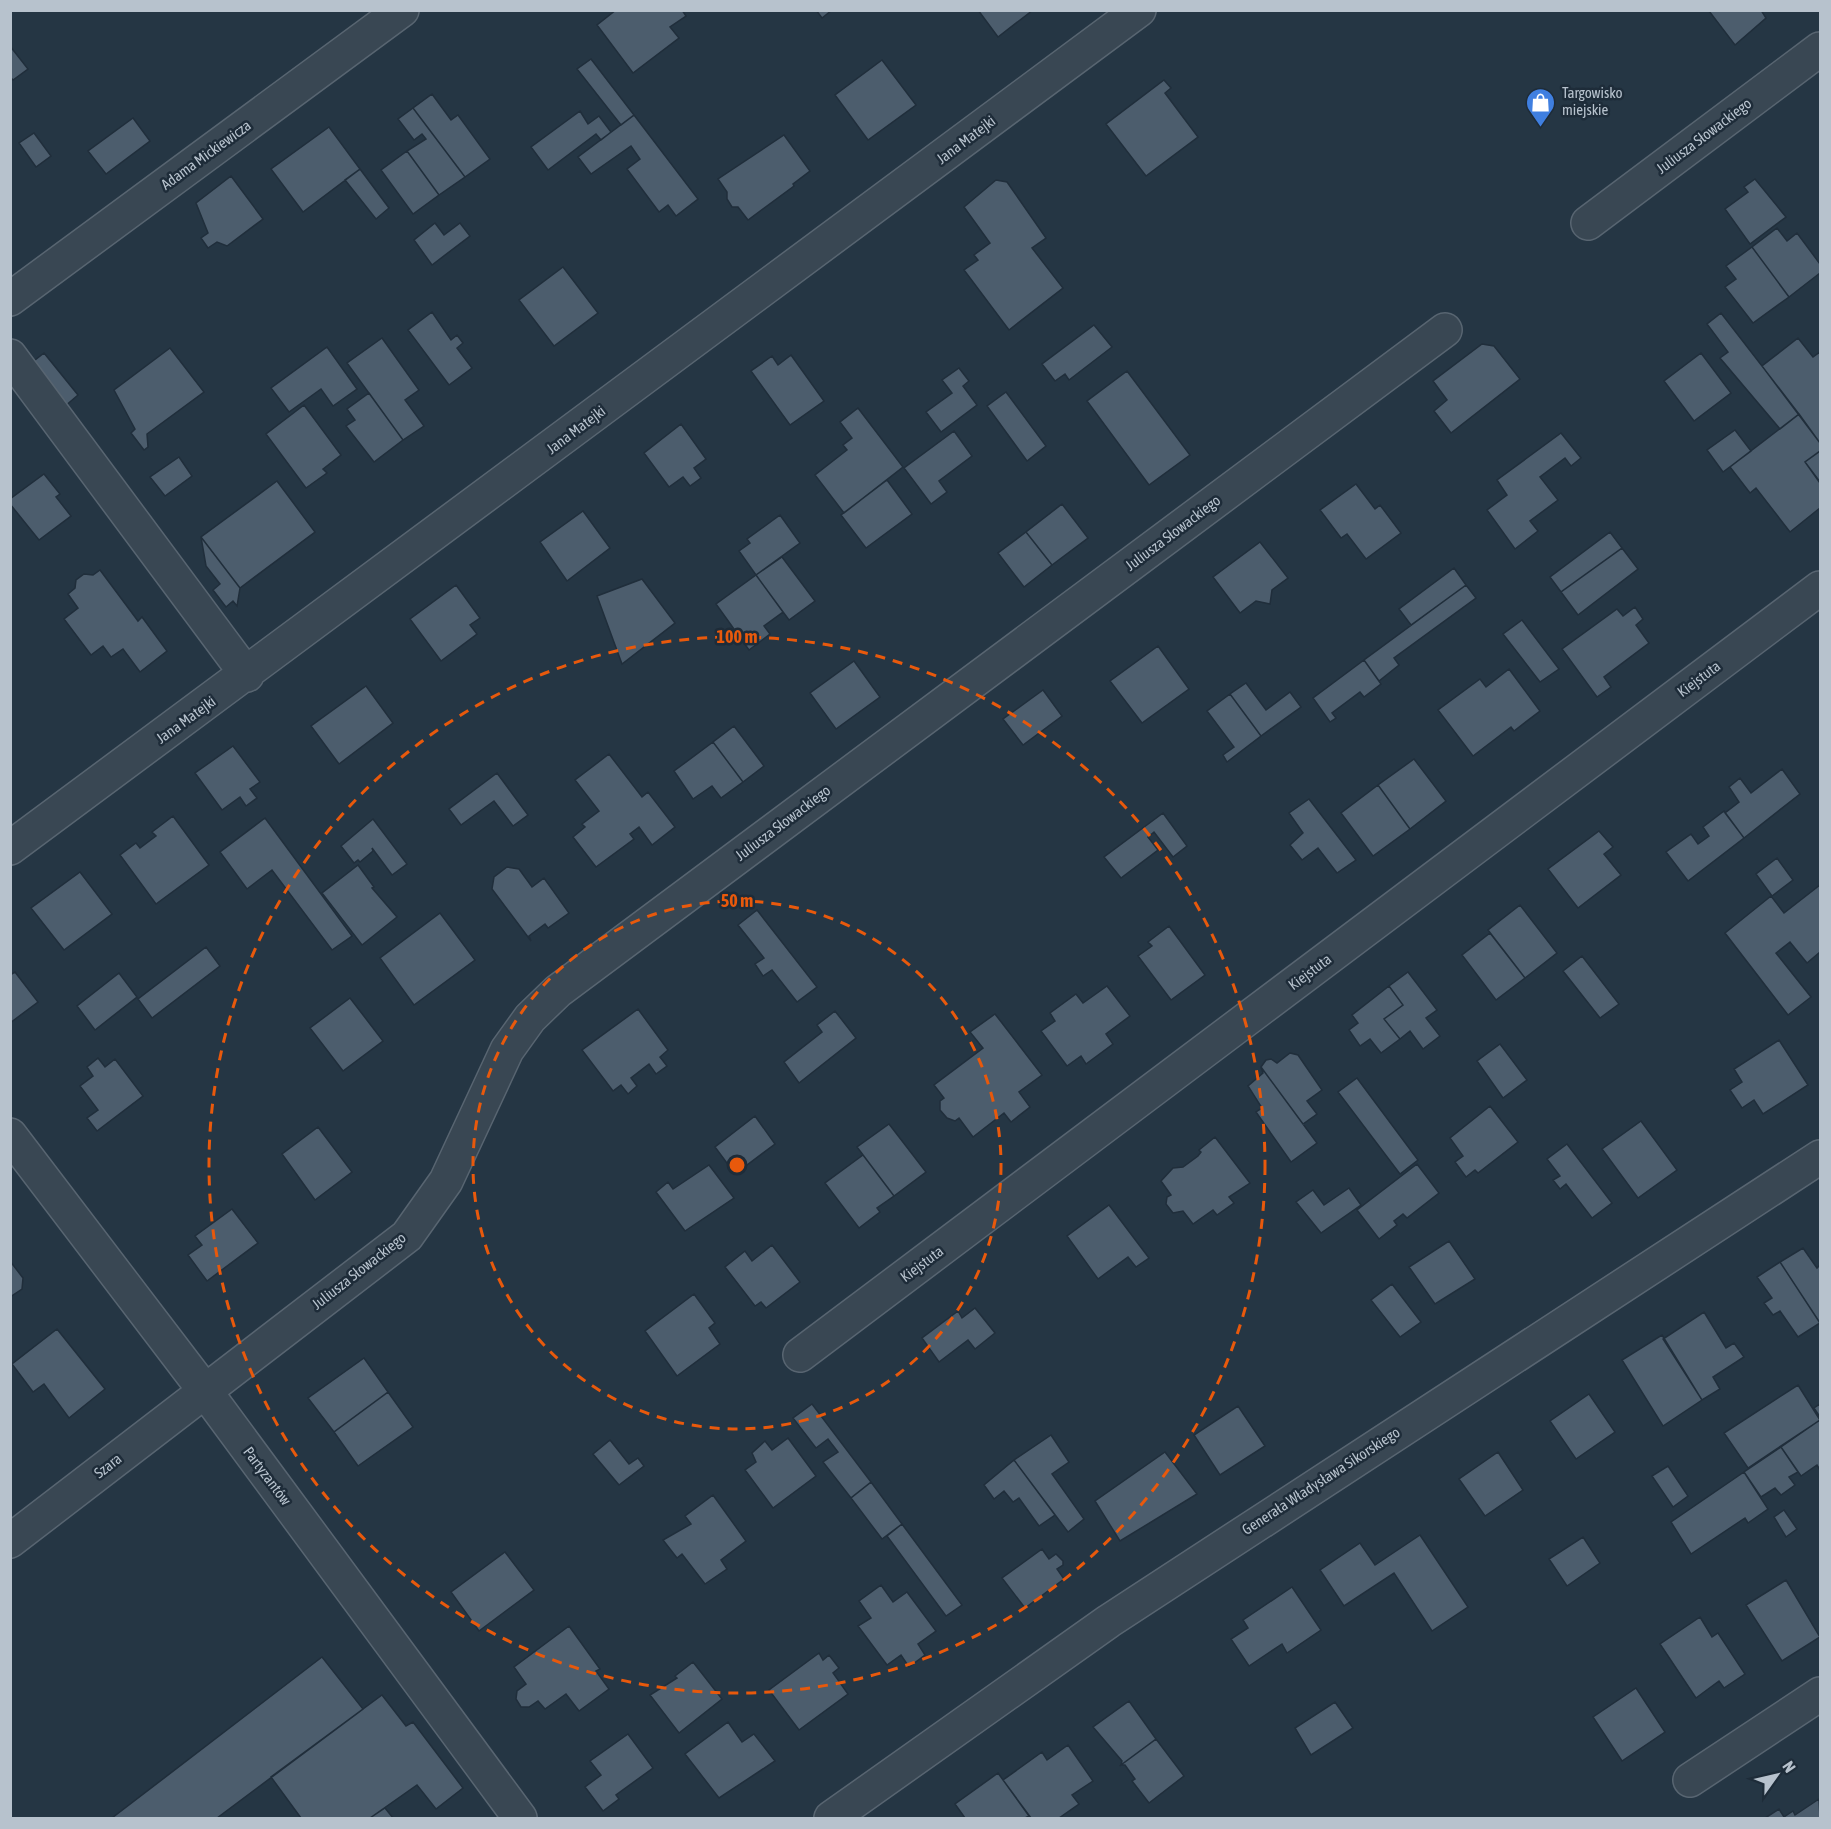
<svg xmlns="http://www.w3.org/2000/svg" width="1831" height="1829" font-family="'Asap Condensed',sans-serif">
  <rect width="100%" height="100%" fill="#253644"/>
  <path fill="#4c5d6d" stroke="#202e3b" stroke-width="1.5" d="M616,10H682L686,16L670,27L679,38L633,73L597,25Z
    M816,10H832L822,18Z
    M978,10H1033L998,37Z
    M1761,10L1766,18L1735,45L1709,11Z
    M10,46L28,69L13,80L10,77Z
    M591,59L634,115L621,125L577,69Z
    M882,60L916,105L868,140L835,95Z
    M1164,80L1171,88L1165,93L1198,137L1146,176L1106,124Z
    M432,94L451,120L458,115L490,159L465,177L413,108Z
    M413,108L465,177L439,195L407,151L426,139L422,134L414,140L398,119Z
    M580,111L588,124L599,116L611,132L601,140L596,134L548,170L531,147Z
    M634,115L698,199L676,216L668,205L659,212L627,169L640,159L631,146L591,174L578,157Z
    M133,118L150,141L106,174L88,151Z
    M329,127L360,169L303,212L271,169Z
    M34,133L51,156L36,167L19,143Z
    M784,135L810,171L793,184L794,186L748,220L738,207H732L727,199V192L718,179Z
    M407,151L439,195L413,214L381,170Z
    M360,169L389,208L376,219L345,180Z
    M231,176L263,219L227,246L217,242L208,248L201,238L208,233L196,203Z
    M1755,179L1786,217L1750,244L1725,209L1748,192L1744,187Z
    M996,180L1007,182L1046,238L1032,248L1063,288L1009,330L964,270L978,260L974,255L990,243L964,207Z
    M435,223L444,235L460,223L470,236L432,265L414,240Z
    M1777,228L1787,241L1797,233L1820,264V273L1789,297L1752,247Z
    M1752,247L1789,297L1753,323L1725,287L1736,279L1726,266Z
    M563,267L598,313L554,346L519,300Z
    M432,312L451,340L457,335L463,343L457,348L472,368L449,385L408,330Z
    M1721,313L1799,414L1780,429L1720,358L1728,352L1707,324Z
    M1094,325L1112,347L1069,380L1065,374L1055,381L1042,364Z
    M382,338L419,390L405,400L424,426L403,440L347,363Z
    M1798,338L1813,357L1820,352V443L1762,366Z
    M1482,344L1494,346L1520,379L1451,433L1434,411L1447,400L1433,381Z
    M327,347L357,389L333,406L321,389L289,412L271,388Z
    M170,348L204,392L147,434L148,447L144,450L131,433L135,429L114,390Z
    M44,353L78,395L64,407L30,364Z
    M1701,353L1731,393L1694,421L1664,381Z
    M791,355L824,401L790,425L751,371L772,356L778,365Z
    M959,368L969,381L963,386L977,405L941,432L926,412L952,393L942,380Z
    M1127,371L1190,455L1149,485L1087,401Z
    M1006,392L1046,446L1027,461L987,406Z
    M369,393L403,440L374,462L346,426L355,420L347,409Z
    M304,405L341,455L323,469L327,473L306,488L266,434Z
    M858,408L903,467L844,513L815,475L847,450L843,445L852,438L840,422Z
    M1799,414L1820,443V451L1805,462L1820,483V508L1790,532L1756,488L1750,493L1730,467Z
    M681,424L706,459L694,468L701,478L690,486L683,477L669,487L644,453Z
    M1735,430L1751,451L1723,472L1707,450Z
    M954,431L972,456L939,481L947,492L931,504L904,468Z
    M1561,433L1581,458L1571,466L1565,458L1540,477L1558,500L1530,521L1538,531L1515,549L1487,510L1507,495L1497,480Z
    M1820,451V482L1805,462Z
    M179,457L192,476L165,496L150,477Z
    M44,474L60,494L56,497L71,516L39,540L10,504V499Z
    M887,480L912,514L866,548L841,515Z
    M277,481L315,532L240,588L201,537Z
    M1356,484L1375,509L1380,505L1401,533L1366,559L1347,534L1341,538L1320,510Z
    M1062,504L1088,538L1052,565L1026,532Z
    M583,511L610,548L567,581L540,542Z
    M780,515L800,543L756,575L739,551L750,543L747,539Z
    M1026,532L1052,565L1024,587L998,553Z
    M1610,532L1622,548L1561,592L1550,577Z
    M201,537L240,588L237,606L233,601L226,607L213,590L220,584L206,566Z
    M1260,542L1288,578L1272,590L1270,604L1256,601L1240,613L1213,577Z
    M1622,548L1638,569L1578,615L1561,592Z
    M782,557L815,601L789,620L756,575Z
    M1454,568L1466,585L1411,625L1399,609Z
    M100,570L138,621L142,617L167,651L140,672L123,649L111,657L103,646L91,655L64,619L78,608L68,594L75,588L76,580L84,574L93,575Z
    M756,575L783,612L764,626L770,634L749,650L716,604Z
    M642,579L675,623L622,664L597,596Z
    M456,585L480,618L470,625L477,634L441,661L410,619Z
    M1466,585L1476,598L1394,658L1399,665L1379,681L1364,660Z
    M1635,607L1643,619L1636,625L1649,643L1604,677L1611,687L1597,697L1562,649L1617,609L1623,616Z
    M1522,620L1559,669L1540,682L1503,634Z
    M1158,646L1189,689L1142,723L1110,681Z
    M1364,660L1381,684L1364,697L1360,692L1332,713L1336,718L1330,722L1313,698Z
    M854,661L880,697L836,729L810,693Z
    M1509,669L1540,711L1514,731L1511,727L1473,756L1438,710L1480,679L1486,687Z
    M1246,683L1266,710L1290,692L1301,707L1261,736L1230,694Z
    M366,686L393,723L339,764L311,726Z
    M1043,690L1062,716L1023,745L1003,719Z
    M1230,694L1261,736L1227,762L1223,755L1234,747L1207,711Z
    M734,726L764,766L743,782L713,742Z
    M713,742L743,782L721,798L712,786L693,799L674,771Z
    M233,746L260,782L250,789L257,798L246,806L240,797L222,810L195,773Z
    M609,754L642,797L648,792L675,827L652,845L639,827L630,834L634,839L596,867L573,837L585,827L582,824L599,811L575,780Z
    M1414,759L1446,801L1410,829L1378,785Z
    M1782,769L1800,794L1744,838L1725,813L1739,802L1729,787L1740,778L1751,793Z
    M497,773L528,815L513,826L494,801L461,825L449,809Z
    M1378,785L1410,829L1373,856L1341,813Z
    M1309,799L1356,860L1337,873L1318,848L1302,860L1290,845L1303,833L1289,813Z
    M1724,811L1744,838L1688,881L1666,852L1691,834L1698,844L1709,836L1703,827Z
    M1163,813L1187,846L1173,857L1154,832L1148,837L1158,850L1121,878L1104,857Z
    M173,816L209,865L156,904L120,855L136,843L140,848L156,836L152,832Z
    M265,818L352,936L332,950L272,870L247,889L220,852Z
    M373,819L407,864L392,875L372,848L373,851L360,862L358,860L354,863L341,846Z
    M1599,831L1613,847L1604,854L1621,875L1578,908L1548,869Z
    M1777,858L1793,880L1772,896L1756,874Z
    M358,865L374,887L372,888L397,917L362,945L322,893Z
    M507,867L519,869L532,887L544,878L569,913L548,928L545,924L529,936L531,941L492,889L494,877Z
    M80,872L112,914L64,950L31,908Z
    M1820,885V952L1807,963L1790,942L1776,953L1811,997L1788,1015L1725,933L1771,896L1784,913Z
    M1520,905L1557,953L1525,978L1488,930Z
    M757,910L817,987L797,1002L772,970L763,976L755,964L764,958L738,925Z
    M440,913L475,960L414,1005L380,958Z
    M1169,926L1205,975L1171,1000L1138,956L1152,946L1148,942Z
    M1490,933L1525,978L1496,1000L1462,955Z
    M206,947L220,966L152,1018L138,999Z
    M1582,956L1619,1004L1600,1018L1563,971Z
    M15,972L38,1002L10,1023V975Z
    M1408,972L1437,1010L1426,1018L1440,1036L1423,1049L1410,1031L1400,1039L1384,1019L1403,1005L1389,986Z
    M119,973L137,997L95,1030L77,1006Z
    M1107,986L1130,1016L1106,1034L1113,1044L1086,1064L1081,1056L1067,1066L1041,1031L1055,1021L1050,1013L1076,994L1083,1003Z
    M1389,986L1403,1005L1384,1019L1400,1039L1381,1053L1370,1039L1360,1046L1349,1030L1358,1023L1352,1015Z
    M350,998L383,1041L343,1071L310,1028Z
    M638,1009L668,1050L660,1057L667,1066L656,1074L649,1064L631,1078L637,1086L628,1094L621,1085L613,1091L582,1050Z
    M835,1011L856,1038L799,1083L784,1062L822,1032L817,1025Z
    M995,1014L1042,1075L1019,1092L1030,1107L1011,1122L1004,1113L973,1137L959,1118L955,1121L947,1118L940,1110V1101L944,1098L934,1085L983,1048L970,1032Z
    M1779,1040L1808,1085L1763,1114L1754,1100L1742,1108L1730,1090L1742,1082L1734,1069Z
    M1500,1044L1527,1080L1503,1098L1477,1061Z
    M1290,1053L1298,1055L1322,1090L1307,1101L1317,1114L1303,1124L1261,1067L1266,1060L1271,1059L1277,1063Z
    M98,1058L105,1067L115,1059L143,1096L97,1131L87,1118L98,1110L80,1086L93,1076L87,1067Z
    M1261,1067L1317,1143L1291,1162L1256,1112L1262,1108L1248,1086L1263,1073Z
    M1357,1078L1418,1160L1400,1174L1338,1092Z
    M1490,1106L1518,1142L1478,1173L1475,1170L1466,1177L1455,1162L1463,1156L1450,1138Z
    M755,1116L775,1144L735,1174L715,1147Z
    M1641,1121L1677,1170L1638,1198L1602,1149Z
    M889,1124L926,1172L894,1196L857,1147Z
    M318,1127L352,1172L315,1200L282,1154Z
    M1215,1137L1250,1183L1229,1197L1234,1203L1217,1215L1213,1210L1193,1224L1183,1211L1173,1213L1166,1204L1167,1197L1171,1195L1161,1181L1173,1168L1183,1167L1198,1156L1201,1152L1199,1150Z
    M1567,1144L1612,1203L1592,1218L1566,1184L1560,1189L1553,1180L1560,1176L1547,1159Z
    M863,1155L894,1196L877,1208L880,1212L859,1228L825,1183Z
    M1417,1164L1439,1193L1407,1218L1403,1214L1394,1221L1397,1225L1379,1239L1357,1210Z
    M709,1165L734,1198L685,1231L656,1192L668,1182L673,1189Z
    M1349,1188L1361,1205L1321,1233L1296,1202L1313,1190L1324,1205Z
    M1109,1205L1149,1258L1136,1267L1128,1257L1098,1279L1067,1236Z
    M232,1209L258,1243L207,1281L188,1255L202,1245L195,1236Z
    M1449,1241L1475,1279L1435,1304L1409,1267Z
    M772,1245L800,1282L766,1308L761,1302L755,1306L725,1267L745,1251L752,1261Z
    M1803,1248L1817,1268L1820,1265V1323L1780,1262Z
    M10,1261L23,1278L22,1289L10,1297Z
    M1780,1262L1820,1323L1798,1337L1780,1311L1773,1315L1764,1303L1772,1298L1757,1277Z
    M1392,1284L1421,1322L1400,1337L1371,1300Z
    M694,1294L715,1323L709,1328L720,1344L677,1376L645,1331Z
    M975,1308L995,1333L975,1349L968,1340L939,1362L922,1338L958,1311L962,1318Z
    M1704,1312L1726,1348L1734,1343L1744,1357L1713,1377L1720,1389L1702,1400L1663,1339Z
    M57,1329L105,1389L69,1418L44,1384L33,1392L12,1364Z
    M1662,1335L1702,1400L1663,1426L1622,1360Z
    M364,1358L388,1392L334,1432L308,1398Z
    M1798,1385L1820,1420L1748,1468L1724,1433Z
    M388,1392L413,1427L358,1466L334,1432Z
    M1589,1394L1615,1432L1576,1459L1550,1421Z
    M812,1404L871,1482L851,1498L823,1462L838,1452L828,1439L816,1448L793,1418Z
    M1820,1404V1417L1814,1408Z
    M1238,1406L1265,1446L1220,1475L1194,1435Z
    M1820,1420V1470L1817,1465L1801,1476L1781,1447Z
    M1051,1435L1069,1462L1052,1474L1084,1519L1068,1532L1014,1460Z
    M788,1438L816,1476L773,1508L745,1470L756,1462L752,1453L765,1441L772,1450Z
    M610,1440L629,1464L638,1458L644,1466L619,1485L593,1454Z
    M1781,1447L1798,1472L1789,1477L1795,1485L1781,1495L1775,1488L1761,1497L1744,1472Z
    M1165,1452L1197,1494L1120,1541L1095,1501Z
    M1498,1452L1523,1490L1485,1516L1459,1479Z
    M1014,1460L1055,1515L1039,1526L1019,1498L1013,1502L1004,1491L994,1499L984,1485Z
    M1668,1466L1688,1496L1673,1507L1652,1476Z
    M1744,1472L1768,1509L1748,1523L1745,1518L1691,1554L1671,1522Z
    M871,1482L902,1524L882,1539L851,1498Z
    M713,1495L746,1541L721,1560L727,1569L705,1584L682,1554L677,1558L663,1540L691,1524L685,1516Z
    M1784,1510L1797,1529L1786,1537L1774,1517Z
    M902,1524L962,1605L946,1616L887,1536Z
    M1420,1535L1468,1607L1432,1631L1394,1573L1344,1606L1320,1570L1360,1543L1375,1565Z
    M1583,1537L1600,1563L1567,1586L1549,1559Z
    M1042,1549L1049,1559L1056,1554L1063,1561V1565L1057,1569L1064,1579L1025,1608L1002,1578Z
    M505,1552L534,1590L479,1631L451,1592Z
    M1786,1580L1820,1637L1782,1661L1746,1605Z
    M881,1585L893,1602L907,1592L936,1631L918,1644L925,1655L909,1667L901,1655L887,1665L858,1626L871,1618L859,1601Z
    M1292,1587L1321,1630L1287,1653L1282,1644L1249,1666L1231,1639L1248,1628L1243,1620Z
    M1700,1617L1712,1637L1718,1633L1745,1674L1724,1688L1719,1681L1696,1698L1660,1644Z
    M569,1626L600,1669L596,1671L609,1689L579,1711L566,1694L545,1709L538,1701L529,1707H521L516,1699L517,1691L526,1684L514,1667Z
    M819,1653L823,1660L829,1655L839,1668L833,1673L848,1694L799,1730L769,1690Z
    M322,1657L363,1709L217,1818H112Z
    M693,1662L722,1699L679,1733L650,1695L677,1678L675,1676Z
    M1636,1688L1665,1732L1622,1761L1593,1717Z
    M382,1695L406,1726L413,1722L463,1788L436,1809L417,1785L370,1818H301L271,1777Z
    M1129,1701L1156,1739L1121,1765L1122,1761L1093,1727Z
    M1335,1702L1353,1728L1311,1755L1295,1728Z
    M728,1722L742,1742L754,1734L775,1761L719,1798L685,1754Z
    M628,1734L653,1768L616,1795L619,1799L603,1811L585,1787L601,1775L590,1761Z
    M1156,1739L1184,1776L1149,1803L1132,1781L1135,1779L1125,1765H1121Z
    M1068,1745L1093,1781L1072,1795L1079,1804L1059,1818H1031L1003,1780L1042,1752L1047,1760Z
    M998,1773L1029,1816L1025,1818H965L955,1804Z
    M1819,1799L1820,1818H1765L1779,1809L1784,1817L1793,1811L1795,1815Z
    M385,1808L393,1818H370Z"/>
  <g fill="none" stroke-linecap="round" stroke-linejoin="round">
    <defs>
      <path id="minor" d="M1588,223L1820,49
        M10,299L402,10
        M10,356L247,675
        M10,848L1139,10
        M10,1135L205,1391L520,1818
        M800,1355L1820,588
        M10,1541L407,1236L446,1181L507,1050L530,1018L558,991L1445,330
        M1690,1780L1820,1694
        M831,1818L1109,1621L1820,1157"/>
    </defs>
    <use href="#minor" stroke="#586571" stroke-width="36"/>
    <use href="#minor" stroke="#394753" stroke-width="33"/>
  </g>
  <g fill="none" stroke="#e8590c" stroke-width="3" stroke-dasharray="10 8">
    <circle cx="737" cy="1165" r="264"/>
    <circle cx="737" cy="1165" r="528"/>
  </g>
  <defs>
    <symbol id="shop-pin" viewBox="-11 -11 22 30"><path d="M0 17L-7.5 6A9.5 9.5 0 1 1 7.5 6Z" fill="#3f7fe0" stroke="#1e2c39"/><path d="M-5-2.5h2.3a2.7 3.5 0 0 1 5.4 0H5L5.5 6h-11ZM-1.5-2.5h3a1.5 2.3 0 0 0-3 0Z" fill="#fff"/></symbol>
  </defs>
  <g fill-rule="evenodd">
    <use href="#shop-pin" x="1524" y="86" width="33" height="45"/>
  </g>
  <g text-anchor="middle" stroke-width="5" stroke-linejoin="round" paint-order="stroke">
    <g font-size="15" fill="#b7c2cd" stroke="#1e2c39" text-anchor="start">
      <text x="1562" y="98">Targowisko<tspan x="1562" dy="17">miejskie</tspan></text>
    </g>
    <g font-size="15" fill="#b7c2cd" stroke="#1e2c39">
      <text transform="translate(1704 136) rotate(-37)" y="5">Juliusza Słowackiego</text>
      <text transform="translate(966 140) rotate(-37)" y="5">Jana Matejki</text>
      <text transform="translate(206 155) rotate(-36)" y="5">Adama Mickiewicza</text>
      <text transform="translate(576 430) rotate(-37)" y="5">Jana Matejki</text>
      <text transform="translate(1173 533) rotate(-37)" y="5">Juliusza Słowackiego</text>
      <text transform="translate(1699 679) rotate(-37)" y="5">Kiejstuta</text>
      <text transform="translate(186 720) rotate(-36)" y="5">Jana Matejki</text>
      <text transform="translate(783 823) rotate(-37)" y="5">Juliusza Słowackiego</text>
      <text transform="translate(1310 972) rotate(-37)" y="5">Kiejstuta</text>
      <text transform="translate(922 1264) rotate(-37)" y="5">Kiejstuta</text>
      <text transform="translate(359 1271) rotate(-38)" y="5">Juliusza Słowackiego</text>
      <text transform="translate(108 1466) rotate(-38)" y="5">Szara</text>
      <text transform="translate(267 1476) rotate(53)" y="5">Partyzantów</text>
      <text transform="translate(1321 1481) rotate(-33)" y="5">Generała Władysława Sikorskiego</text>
    </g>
  </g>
  <circle cx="737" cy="1165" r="9" fill="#e8590c" stroke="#1e2c39" stroke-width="3"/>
  <g font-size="18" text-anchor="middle" font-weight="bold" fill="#e8590c" stroke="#1e2c39" stroke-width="5" stroke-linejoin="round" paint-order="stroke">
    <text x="737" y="643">100 m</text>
    <text x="737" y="907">50 m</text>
  </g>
  <rect width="1831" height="1829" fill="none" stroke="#b7c2cd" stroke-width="24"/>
  <g transform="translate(1777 1775) rotate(56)" stroke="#1e2c39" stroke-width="4.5" paint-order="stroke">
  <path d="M0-4.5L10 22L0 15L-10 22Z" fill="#b7c2cd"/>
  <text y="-9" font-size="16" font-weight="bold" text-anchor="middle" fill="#b7c2cd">N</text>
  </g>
</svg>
